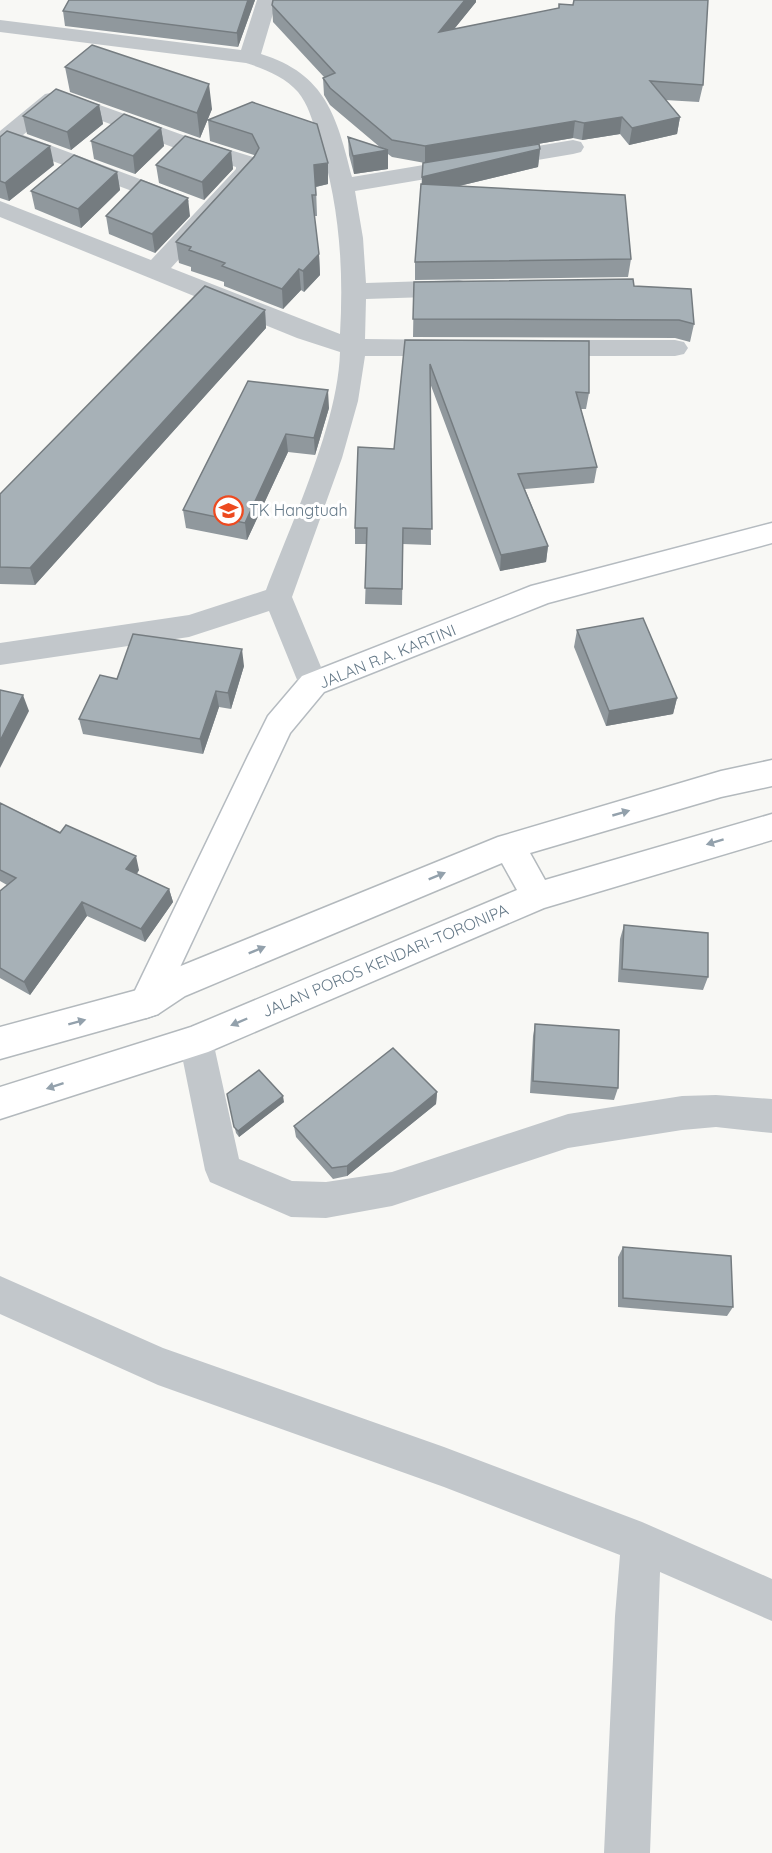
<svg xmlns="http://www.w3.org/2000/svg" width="772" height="1853" font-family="Quicksand,sans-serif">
  <rect width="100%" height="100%" fill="#f8f8f5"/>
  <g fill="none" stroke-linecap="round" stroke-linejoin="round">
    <defs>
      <path id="secondary" d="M772,523V543L548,603L324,692L290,733L158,1014L146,1018L134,1014L129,1003L248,756L268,716L302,676L531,586Z"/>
      <path id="primary" d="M772,760V786L721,797L530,853L545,880L772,814V840L544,908L208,1052L0,1119V1087L191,1027L517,890L502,863L185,996L158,1014L146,1018L0,1059V1027L137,990L161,974L498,837L721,771Z"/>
    </defs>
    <use href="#secondary" stroke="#b5bbc0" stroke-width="3"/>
    <use href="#primary" stroke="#b3b9bd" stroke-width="3"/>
    <path fill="#c2c7cb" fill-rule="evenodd" d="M257,0H277L261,54C326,74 337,117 352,177L573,140L581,142L584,147L581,152L573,154L355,191L363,238L366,283L459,280L468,282L471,288L468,294L459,296L366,299L365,339L449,340L458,342L462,348L458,354L449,356H365L358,401L342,458L292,597L328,684L324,692L313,696L302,692L269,611L189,637L0,665V643L189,615L266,590C292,521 338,424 340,352L297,338L0,217V201L151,260L236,169V167L175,148L59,105L23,135L185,196L189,201L185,206L177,208L10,145L0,149V131L45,94L61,91L191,138L253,157L259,168L254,177L171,268L340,334C344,266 339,199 317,134C312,120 308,104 298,92C285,77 265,69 246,63L0,32V20L241,50Z
      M545,340H675L684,342L688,348L684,354L675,356H545L536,354L532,348L536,342Z
      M196,1025L208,1030L213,1041L239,1159L292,1181L326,1182L392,1172L568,1114L682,1096L716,1095L772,1099V1133L716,1127L682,1130L568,1148L392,1206L326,1218L291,1217L210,1182L205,1170L179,1041L184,1030Z
      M0,1276L163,1348L444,1447L642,1522L772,1579V1621L660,1572L650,1853H604L615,1616L620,1555L444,1487L158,1385L0,1314Z"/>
    <use href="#secondary" fill="#fff" fill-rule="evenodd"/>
    <use href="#primary" fill="#fff" fill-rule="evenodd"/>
  </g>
  <path fill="#90989d" d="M69,0H255L238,47L65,26L63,11Z
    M476,2L454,29L703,85L699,102L665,100L680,117L677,134L629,145L620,134L582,140L573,138L425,163L392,157L388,154V169L354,174L349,155L348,137L381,148L330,105L324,95L323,78L324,77L273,22L272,5Z
    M65,67L212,109L200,138L70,92Z
    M252,102L328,184L316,187L317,216H314L319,254L320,275L304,292L301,290L283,309L224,286V282L191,271V267L179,263L176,242L254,156V155L210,141L208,120Z
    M99,105L103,124L71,150L27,134L23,116Z
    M161,128L164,146L135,174L94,159L91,141Z
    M0,137L54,165L9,201L0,198Z
    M540,149L538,167L459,186L631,259L628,277L415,280V262L421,184Z
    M231,151L233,169L204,200L159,183L156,165Z
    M117,172L120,190L81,228L35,209L31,191Z
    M106,216H190L155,253L109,234Z
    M414,282L634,286L694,324L690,342L675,338L413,337Z
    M265,310L266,328L35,585L0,584V494Z
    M405,340L589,393L586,409H581L597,467L594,483L525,489L548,546L546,562L500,571L430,383L431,545L403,544L402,605L365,604L367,544H355V528L394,449Z
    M248,381L329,408L315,455L288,452L247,540L186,528L183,510Z
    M577,630L677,698L673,714L606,726L574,647Z
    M244,666L231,709L219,707L203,754L83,734L79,719L117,679Z
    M0,803L139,870L137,874L169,889L173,902L145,942L87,916L30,995L0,978V891L7,885L0,881Z
    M624,925L708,977L703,990L618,982L620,939Z
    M535,1024L618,1088L614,1100L530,1093L533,1036Z
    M437,1092L436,1104L347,1176L333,1179L296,1137L294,1126Z
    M227,1094L284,1102L239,1137L236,1133Z
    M623,1247L733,1307L727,1316L618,1307V1257Z"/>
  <path fill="#757c80" d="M248,0H255L238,47L237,33Z
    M465,0H476V2L438,49L439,32Z
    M209,84L212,109L200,138L197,113Z
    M99,105L103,124L71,150L67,132Z
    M622,117L620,134L582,140L584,123Z
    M680,117L677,134L629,145L632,128Z
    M575,121L573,138L425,163V146Z
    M161,128L164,146L135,174L133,156Z
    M50,146L54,165L9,201L5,183Z
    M540,149L538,167L421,195L422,177Z
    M388,150V169L354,174L353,156Z
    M231,151L233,169L204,200L202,182Z
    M328,163V184L315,187L314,165Z
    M117,172L120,190L81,228L78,209Z
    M188,198L190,216L155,253L152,234Z
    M319,254L320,275L304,292L303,271Z
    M299,269L301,290L283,309L282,289Z
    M265,310L266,328L35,585L30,568Z
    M328,390L329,408L315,455L314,438Z
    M286,434L288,452L247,540L245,523Z
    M548,546L546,562L500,571L501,555Z
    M242,649L244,666L231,709L228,693Z
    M216,691L219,707L203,754L200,739Z
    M23,695L29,711L0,768V741Z
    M677,698L673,714L606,726L609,711Z
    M136,856L139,870L130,883L126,869Z
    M169,889L173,902L145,942L141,929Z
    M82,902L87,916L30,995L24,982Z
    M437,1092L436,1104L347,1176V1166Z
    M283,1096L284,1102L239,1137L238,1131Z"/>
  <path fill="#a7b1b7" stroke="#757c80" stroke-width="1.5" d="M69,0H248L237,33L63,11Z
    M273,0H465L439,32L559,8V4L573,5L574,0H708L703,85L650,81L680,117L632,128L622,117L584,123L575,121L425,146L392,140L330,88L323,78L335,73L272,5Z
    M92,45L209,84L197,113L65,67Z
    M56,89L99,105L67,132L23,116Z
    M252,102L317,124L328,163L314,165L316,195H312L319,254L303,271L299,269L282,289L222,266L225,263L189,250L191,247L176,242L254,157L259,148L252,134L208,120Z
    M124,114L161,128L133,156L91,141Z
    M7,131L50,146L5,183L0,181V137Z
    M185,136L231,151L202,182L156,165Z
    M348,137L388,150L353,156Z
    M539,144L540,149L422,177L423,163Z
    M74,155L117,172L78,209L31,191Z
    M141,180L188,198L152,234L106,216Z
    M421,184L625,195L631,259L415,262Z
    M633,279L634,286L691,289L694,324L679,320L413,319L414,282Z
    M205,286L265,310L30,568L0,567V494Z
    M405,340L589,341V393L576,392L597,467L518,474L548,546L501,555L430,364L432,529L403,528L402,589L365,588L367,528H355L358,447L394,449Z
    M248,381L328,390L314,438L286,434L245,523L183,510Z
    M643,618L677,698L609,711L577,630Z
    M133,634L242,649L228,693L216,691L200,739L79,719L100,675L117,679Z
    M0,690L23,695L0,741Z
    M0,803L60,833L66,825L136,856L126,869L169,889L141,929L82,902L24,982L0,968V891L16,878L0,870Z
    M624,925L708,933V977L622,969Z
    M535,1024L619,1030L618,1088L533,1081Z
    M393,1048L437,1092L347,1166L332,1168L294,1126Z
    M259,1070L283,1096L238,1131L234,1127L227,1094Z
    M623,1247L731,1256L733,1307L623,1298Z"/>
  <defs><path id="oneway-solid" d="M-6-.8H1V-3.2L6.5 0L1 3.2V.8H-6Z" transform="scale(1.5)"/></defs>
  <g fill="#93a1ac">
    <use href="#oneway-solid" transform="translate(621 813) rotate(-16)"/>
    <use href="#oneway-solid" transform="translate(715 842) rotate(163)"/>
    <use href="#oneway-solid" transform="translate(437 876) rotate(-22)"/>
    <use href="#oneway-solid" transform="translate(257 950) rotate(-22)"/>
    <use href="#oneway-solid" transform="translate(77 1022) rotate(-15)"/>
    <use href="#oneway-solid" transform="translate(239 1022) rotate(157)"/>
    <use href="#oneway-solid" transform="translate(55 1086) rotate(162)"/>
  </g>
  <defs>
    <symbol id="school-ring" viewBox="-11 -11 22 22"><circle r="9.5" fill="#fff" stroke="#ed4a20" stroke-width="1.5"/><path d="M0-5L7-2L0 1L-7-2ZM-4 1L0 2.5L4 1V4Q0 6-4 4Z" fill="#ed4a20"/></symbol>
  </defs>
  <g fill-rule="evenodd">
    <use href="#school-ring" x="212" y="494" width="33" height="33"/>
  </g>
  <g text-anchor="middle" stroke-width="6" stroke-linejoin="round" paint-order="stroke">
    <g font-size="16" fill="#657988" stroke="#fff" text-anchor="start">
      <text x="249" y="516">TK Hangtuah</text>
    </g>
    <g font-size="16" fill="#657988" stroke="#fff">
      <text transform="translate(387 656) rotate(-22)" y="6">JALAN R.A. KARTINI</text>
      <text transform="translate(385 960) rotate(-23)" y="6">JALAN POROS KENDARI-TORONIPA</text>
    </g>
  </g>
</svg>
